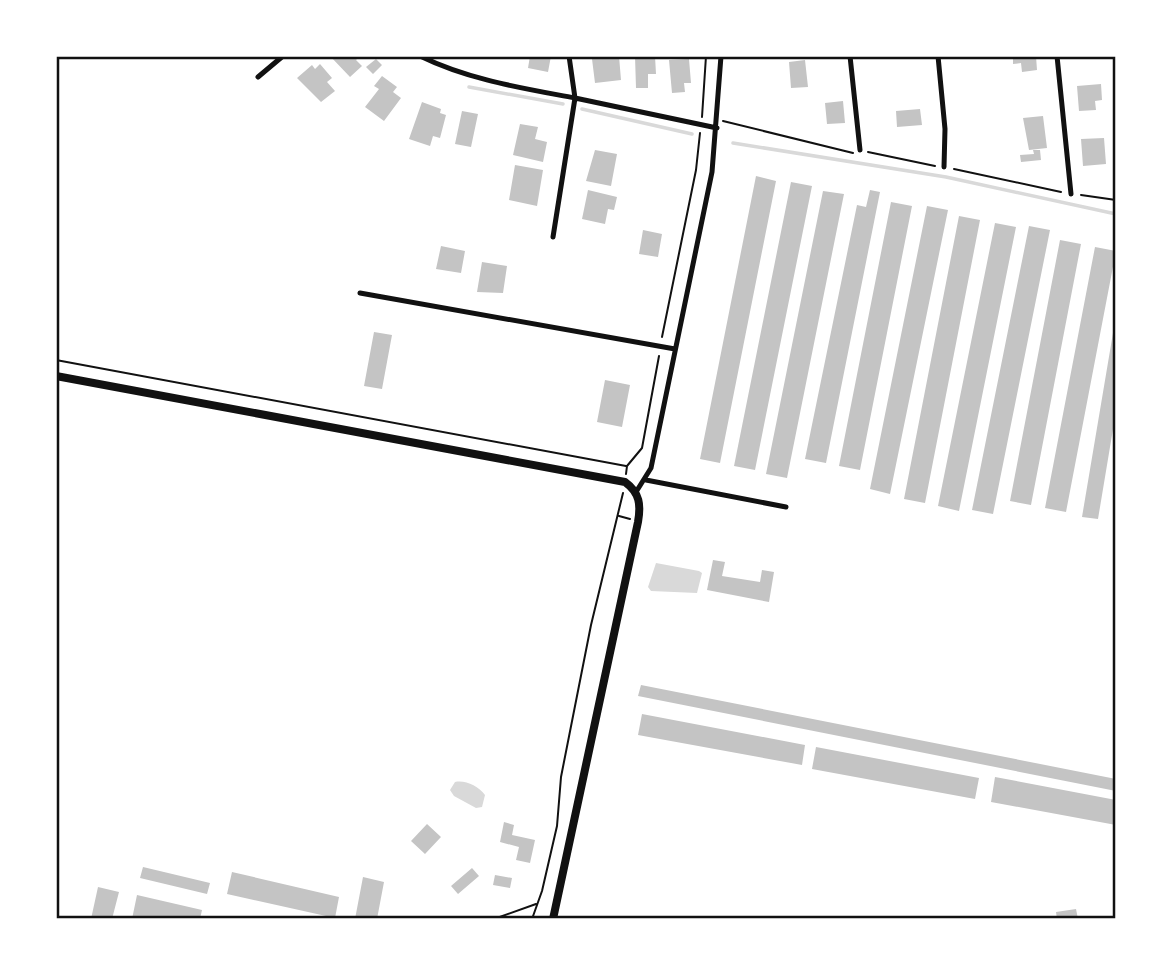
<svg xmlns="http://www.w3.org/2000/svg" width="1172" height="975" font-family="'Noto Sans',sans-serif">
  <rect width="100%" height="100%" fill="#fff"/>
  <path fill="#d9d9d9" d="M656,563L699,571L702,573L697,593L651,591L648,587Z
    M455,782C466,780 478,786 485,795L482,807L476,808L454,796L450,790Z"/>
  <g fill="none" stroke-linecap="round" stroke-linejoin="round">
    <path stroke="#d9d9d9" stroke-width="3.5" d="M469,87L563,104
      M582,109L692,134
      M733,143L946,177L1116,214"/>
  </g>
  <path fill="#c4c4c4" d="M330,56H360L356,60L362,66L350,77Z
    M530,56H551L548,72L528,68Z
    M619,56L621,80L595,83L592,59Z
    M635,56H655L656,74H648V88H636Z
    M1013,56H1036L1037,70L1022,72L1021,63L1013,64Z
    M376,59L382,65L373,74L366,67Z
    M689,59L691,83H684L685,92L672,93L669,60Z
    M805,60L808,87L791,88L789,62Z
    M320,64L332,78L327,82L335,91L321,102L297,78L312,65L315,69Z
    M382,76L397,87L393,92L401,98L384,121L365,107L379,89L374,86Z
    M1101,84L1102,100L1095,101L1096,110L1079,111L1077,86Z
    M843,101L845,123L827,124L825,103Z
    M422,102L441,109L440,113L446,115L440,138L433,136L430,146L409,139Z
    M920,109L922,125L897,127L896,111Z
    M462,111L478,114L471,147L455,144Z
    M1043,116L1047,148L1029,150L1023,118Z
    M520,124L538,127L535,139L547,142L543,162L513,155Z
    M1104,138L1106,164L1083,166L1081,139Z
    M595,150L617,154L611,186L586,181Z
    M1033,150H1040L1041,160L1021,162L1020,155L1034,154Z
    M515,165L543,170L537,206L509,200Z
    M756,176L776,181L720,463L700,459Z
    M791,182L812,186L755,470L734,466Z
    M588,190L617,197L614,210L608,209L605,224L582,219Z
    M870,190L880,192L826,463L805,459L857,205L866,207Z
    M823,191L844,194L787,478L766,474Z
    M891,202L912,206L860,470L839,466Z
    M927,206L948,210L890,494L870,489Z
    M959,216L980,220L925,503L904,499Z
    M995,223L1016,227L959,511L938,506Z
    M1029,226L1050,230L993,514L972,510Z
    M643,230L662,234L658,257L639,254Z
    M1060,240L1081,244L1031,505L1010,501Z
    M441,246L465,251L461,273L436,269Z
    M1095,247L1116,251L1066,512L1045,508Z
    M482,262L507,266L503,293L477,292Z
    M1115,321L1116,411L1098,519L1082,517Z
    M374,332L392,335L382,389L364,386Z
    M605,380L630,385L622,427L597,422Z
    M713,560L725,562L722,576L760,582L762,570L774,572L769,602L707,590Z
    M641,685L1116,779V791L638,696Z
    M642,714L805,745L802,765L638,735Z
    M816,747L979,778L975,799L812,769Z
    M995,777L1116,800V825L991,802Z
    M504,822L514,825L512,835L535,840L530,863L516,860L519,847L500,842Z
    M427,824L441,837L425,854L411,841Z
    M143,867L210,883L207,894L140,878Z
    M472,868L479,876L458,894L451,886Z
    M232,872L339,897L335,918L227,894Z
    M495,875L512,878L510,888L493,885Z
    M363,877L384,882L377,919H355Z
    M98,887L119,892L112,919H91Z
    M137,895L202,910L200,919H132Z
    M1076,909L1078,919H1057L1056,912Z"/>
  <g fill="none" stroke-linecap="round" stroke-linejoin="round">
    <path stroke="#111" stroke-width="2" d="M702,117L706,56
      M723,121L853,153
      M868,152L935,166
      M954,169L1061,192
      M1081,195L1116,200
      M662,337L696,170L700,133
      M56,360L626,466
      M626,474L627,466L642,448L659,356
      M619,516L630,519
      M494,919L536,904
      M532,919L542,891L557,826L561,777L591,625L623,493"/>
    <path stroke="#111" stroke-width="5" d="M420,56C469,80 522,88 575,98L553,237
      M569,56L575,98L717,128
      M850,56L860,150
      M938,56L945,129L944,167
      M1057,56L1071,194
      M258,77L283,56
      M360,293L675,349
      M646,480L786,507
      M636,492L651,468L712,172L721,56"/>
    <path stroke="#111" stroke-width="8" d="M56,376L625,482C640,493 641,505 638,522L553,919"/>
  </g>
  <rect width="1172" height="975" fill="none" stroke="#ffffff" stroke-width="116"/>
  <rect x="58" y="58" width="1056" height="859" fill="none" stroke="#111" stroke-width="2.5"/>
</svg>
